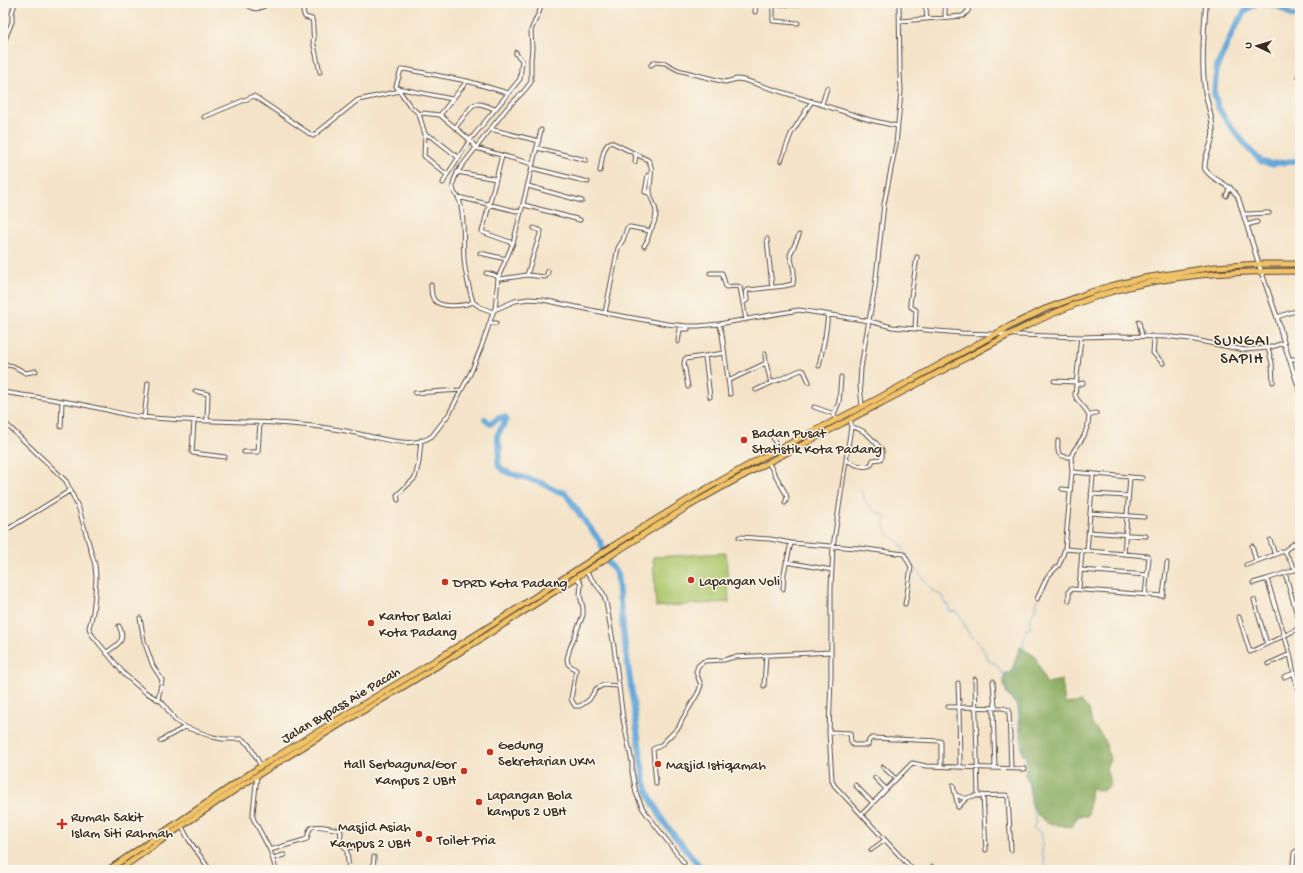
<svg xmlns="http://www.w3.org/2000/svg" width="1303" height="873" font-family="'Gochi Hand',sans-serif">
  <rect width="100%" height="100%" fill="#fbf7ec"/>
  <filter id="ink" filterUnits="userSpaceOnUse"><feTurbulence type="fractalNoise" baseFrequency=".025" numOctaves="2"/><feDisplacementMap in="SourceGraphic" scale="8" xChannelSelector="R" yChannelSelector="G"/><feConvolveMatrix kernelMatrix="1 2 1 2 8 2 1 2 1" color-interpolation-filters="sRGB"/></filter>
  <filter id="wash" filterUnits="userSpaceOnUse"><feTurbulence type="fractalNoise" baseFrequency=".012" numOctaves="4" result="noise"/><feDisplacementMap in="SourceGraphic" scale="16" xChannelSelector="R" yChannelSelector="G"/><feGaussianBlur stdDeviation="0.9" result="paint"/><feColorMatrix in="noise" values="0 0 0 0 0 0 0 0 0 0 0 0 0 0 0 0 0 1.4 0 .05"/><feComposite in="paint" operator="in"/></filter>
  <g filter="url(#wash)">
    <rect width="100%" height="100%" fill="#f4e3c8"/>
    <path fill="#aec86e" stroke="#747946" d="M726,553L729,602L656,607L653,557Z"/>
    <path fill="#8aac61" stroke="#626b40" d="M1020,647L1035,656L1046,683L1062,680L1065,704L1082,702L1089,709L1092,724L1105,740L1110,759L1106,768L1111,785L1102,791L1091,788L1088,816H1078L1072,827L1050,824L1038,816L1031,803L1028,780L1025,775L1027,759L1022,753L1021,733L1018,707L1007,694L1003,680L1005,673L1011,672Z"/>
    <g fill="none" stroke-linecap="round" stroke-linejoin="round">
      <path stroke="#65a7d9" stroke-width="1" d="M861,489C864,498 866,506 875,511C879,514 883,513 886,518L884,524C887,527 886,529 888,533C893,540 904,543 904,552
        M910,562L934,592L943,596L945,603L949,606L948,610L950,611L957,612C962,618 963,625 968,632C970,636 974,638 977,641C981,647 987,654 988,661C995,661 1000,668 1002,674L1005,673V682L1009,693L1016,700L1020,710L1018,722L1030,784L1031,801L1036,822L1033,830L1042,833V853L1044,860L1045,870
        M1045,586L1049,578
        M1005,673L1014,672C1021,659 1023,645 1026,630L1031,628C1027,619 1032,616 1035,609C1036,606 1037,603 1038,599"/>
      <path stroke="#65a7d9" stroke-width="6" d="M1256,3L1245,11L1234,29L1217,67L1214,93L1218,107L1228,123L1250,150L1262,162L1271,164L1300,160
        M1266,3L1278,6L1293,16L1300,15
        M485,419L490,424L499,418L505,417L506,420L497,436L500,451L498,460L499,466L503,470L509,473L542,483L554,490L565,493L587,524L600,541L608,562L617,574L624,637L644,780L649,795L664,823L703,870"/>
    </g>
  </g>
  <g filter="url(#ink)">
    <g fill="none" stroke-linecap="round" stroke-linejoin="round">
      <defs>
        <path id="minor" d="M245,3C256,12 258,9 270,3
          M304,3L303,12L305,17L312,19C314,26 312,32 314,38L313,41L320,72
          M540,3V10L531,30L532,48L531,60V82L524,91L507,108L461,167C455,176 448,188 458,197L521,212L541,130
          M773,3V21L798,23
          M923,3L926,9L927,18
          M942,3L945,9V17
          M773,4L798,5
          M755,12L756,3
          M900,21L963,16L968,11L969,3
          M3,47L7,34L12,22V13L15,3
          M651,65L655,62L665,63L678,70L725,82L737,79L744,80L870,120L897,126
          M1298,77L1300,73
          M397,88L452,99
          M508,93L467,81L404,69L401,70L396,86L410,106L419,114L425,134L424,156L447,175L470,140L520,79L522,60L516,54V52
          M822,104L827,88
          M419,114L422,113L440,115L470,140L476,148L533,164
          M440,115L467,81
          M204,117L254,96L313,136L358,100L400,91
          M455,128L472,106C479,101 488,107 495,109
          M490,129L539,141
          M425,134L435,139L459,158
          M3,141L5,155
          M537,148L586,160
          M502,156L482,232L513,243
          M781,161L791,134L812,101
          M635,162L636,154
          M532,168L588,182
          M600,171C602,162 602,146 611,142L648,160C655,168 649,182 650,191C650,199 656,205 656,213C656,219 653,226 650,231L630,227L627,228L623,240L618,248L605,313
          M457,172L496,179
          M648,175L645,192L650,193
          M443,183L447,175
          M528,186L582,201
          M1226,196L1230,187
          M458,197C465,212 463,243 464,259C465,273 469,288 473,302L480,307L493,312
          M524,205L580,220
          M1244,214C1253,214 1261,213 1269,213
          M1247,225L1257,222
          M767,239L772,287
          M644,246L647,241L650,231
          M480,253L506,259
          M486,273L494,275L501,279L527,275L541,231L534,228
          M710,273H722L726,287L736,286L740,287L746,320
          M527,275L545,277L547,275L548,271
          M431,285C431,291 431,297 435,301C442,308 465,306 473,302
          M743,303L747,300L746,291L748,290L784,286L793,284L794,271L790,255L799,235
          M495,310L498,278L513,243L521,212
          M1277,317L1292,312H1300
          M1139,322L1142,336
          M490,323H496
          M719,324L722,334L730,394
          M915,329L916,310L911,307L910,303L917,257
          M1151,336L1154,342L1153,353L1163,363
          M1081,337L1075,395L1077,399L1086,410L1089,416L1088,424L1084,436L1073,452L1071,457L1072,472L1065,549L1148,556L1149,558L1145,595
          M678,342L680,329H688L687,326
          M1268,348L1272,363L1273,382
          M765,354L766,363
          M705,356L710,397
          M1289,359H1300
          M3,364L13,366L26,373L36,371
          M819,366L825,337L828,315
          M728,381L766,363L771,383L801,370L804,371L809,382
          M1054,381L1076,382
          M1076,385L1083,383
          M688,387L684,363L685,359L724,353
          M756,390L771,383
          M195,391L208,394L207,421
          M3,392C33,397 63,400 93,407C110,410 126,416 143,417C217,425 292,417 364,435C384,439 414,449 432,436L449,414L471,372L481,348L494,310L515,301L529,299L543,300L605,313L667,324L687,326H699L719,324L799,310L869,321L892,327L961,333L1081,337L1115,336L1173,337L1190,339L1244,350L1268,348L1284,343
          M415,393L461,390
          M862,406L860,385L861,368L866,337L875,287L884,204L896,144L900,103L901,90L900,74L899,3
          M814,407L834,414
          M1089,416L1096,413
          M144,418L148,383
          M851,419V427L833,547L831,589V676L829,732L832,780L834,785L913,870
          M835,420L834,414L839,402L841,377
          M3,421L66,481L79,509L95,565L96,578L95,594L93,612L89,628L92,635L125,675L145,692L162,702L175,720L185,727L213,737L222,739H242L249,745L261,766
          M194,421L192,452L193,453L225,457
          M61,427L62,401
          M772,435L778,450
          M1058,441C1057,454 1058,457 1071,457
          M244,452H258L260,423
          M846,460C854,464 863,469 871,465L873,460L881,459L882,457V450C873,440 866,429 851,427
          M768,462L786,494L787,498L785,503
          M1072,472L1142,478
          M1062,489L1070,490
          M1091,494L1128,496
          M398,500L397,495L415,478L419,462L421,440
          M1090,513L1144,517
          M3,532L71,490
          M1088,532L1146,536
          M739,537L770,539L791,543
          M1270,540L1275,555
          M1252,546L1256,561
          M1087,551L1093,475
          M1284,551L1296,570
          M1124,554L1130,477
          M786,562L832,570
          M1246,565L1284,551L1300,539
          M1300,568L1267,579L1290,654L1297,688L1300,691
          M1080,570L1147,575
          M586,572L603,593L606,602L614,647L623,719L632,762V772L636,793L643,809L684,863
          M1285,573L1300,625
          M577,578L581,584L580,595L583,608V615L570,648L567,659L568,664L576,670L571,699L575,706H580L589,700L596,689L603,685L619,686
          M1253,583L1267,579
          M783,589L784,573L791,543L858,548L904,554L911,567L907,594L905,604
          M1079,589L1082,551
          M1037,599L1047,577L1059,565L1065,549
          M1254,600L1267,644
          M1069,601V591L1071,589L1163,596L1167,563
          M1239,617L1250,652L1300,628
          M140,618L144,641L153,666L162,680L158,699
          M106,653C117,644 127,642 119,626
          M1268,664L1290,654
          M1284,677L1294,673
          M975,679L978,795
          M993,681L995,708
          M764,686L766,655
          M948,707H959L958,683
          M993,708L995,768
          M829,732L850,733L851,742L853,745H868L869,740L872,738L940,741L941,742V766
          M160,741L185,727
          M883,767L896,779
          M960,768L959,707L1003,708L1009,710L1011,769
          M257,775L253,813V818L270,850L276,870
          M875,778L886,789
          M656,784L653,749L660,746L679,727L682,720L698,693L701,685L696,672L698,666L704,661L724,660L734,657L831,652
          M855,785L873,803
          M953,785L958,806
          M956,795L966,799
          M983,795L986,850
          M958,807L967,798L973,796L1006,795L1008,798L1011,850
          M862,814L912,763L926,766L1025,769
          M182,827L189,840L210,870
          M346,848L362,846
          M270,850L304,840L307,839C308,836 308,832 310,829C313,823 333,829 339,830L341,832L340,843L346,848L347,852L349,870
          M871,850L885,840
          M1300,851H1296L1294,853L1293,864L1295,866L1300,867
          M273,858L284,855
          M990,869L1004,870
          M373,870L374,857
          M929,870L932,867"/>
        <path id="tertiary" d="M1206,3C1204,31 1201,62 1205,90C1207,104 1213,118 1213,133C1213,145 1203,156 1205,169C1213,182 1230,183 1238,197L1261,271L1277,317L1284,343L1300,391"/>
        <path id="trunk" d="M108,870L261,766L423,668L504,617L616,544L699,493L761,458L877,399L1012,325L1045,309L1088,293L1110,286L1144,278L1215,267L1259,264H1300
          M119,870C165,838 211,805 258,775C324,733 393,694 460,652C534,606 606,557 681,511C733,479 788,453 841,424C873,407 905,391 936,374C992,344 1046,312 1107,293C1169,274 1235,271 1300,271"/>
      </defs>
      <use href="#minor" stroke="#574638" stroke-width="5"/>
      <use href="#tertiary" stroke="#574638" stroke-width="5.5"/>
      <use href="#trunk" stroke="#574638" stroke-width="7"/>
      <use href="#minor" stroke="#fff" stroke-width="3"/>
      <use href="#tertiary" stroke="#fff" stroke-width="3.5"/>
      <use href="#trunk" stroke="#f1c369" stroke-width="5"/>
    </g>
  </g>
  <g fill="#c8321e" stroke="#fbf7ec" stroke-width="1.5">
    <circle cx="744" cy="440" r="4"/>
    <circle cx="691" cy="580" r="4"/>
    <circle cx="445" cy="582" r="4"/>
    <circle cx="371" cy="623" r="4"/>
    <circle cx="490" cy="752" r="4"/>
    <circle cx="658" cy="764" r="4"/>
    <circle cx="464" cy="771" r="4"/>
    <circle cx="479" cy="802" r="4"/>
    <path d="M60 818h4v4h4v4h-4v4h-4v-4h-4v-4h4z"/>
    <circle cx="419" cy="834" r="4"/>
    <circle cx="429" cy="839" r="4"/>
  </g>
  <g text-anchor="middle" stroke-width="3" stroke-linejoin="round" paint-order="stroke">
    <g font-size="14" fill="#3b2a1e" stroke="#fbf7ec" text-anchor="start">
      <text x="752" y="437">Badan Pusat<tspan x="752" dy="16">Statistik Kota Padang</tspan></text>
      <text x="699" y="585">Lapangan Voli</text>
      <text x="453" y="587">DPRD Kota Padang</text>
      <text x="379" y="620">Kantor Balai<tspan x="379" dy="16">Kota Padang</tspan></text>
      <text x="498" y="749">Gedung<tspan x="498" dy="16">Sekretarian UKM</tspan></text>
      <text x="456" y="768" text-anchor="end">Hall Serbaguna/Gor<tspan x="456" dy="16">Kampus 2 UBH</tspan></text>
      <text x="666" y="769">Masjid Istiqamah</text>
      <text x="487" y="799">Lapangan Bola<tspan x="487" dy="16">kampus 2 UBH</tspan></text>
      <text x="71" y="821">Rumah Sakit<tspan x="71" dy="16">Islam Siti Rahmah</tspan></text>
      <text x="411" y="831" text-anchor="end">Masjid Asiah<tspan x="411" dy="16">Kampus 2 UBH</tspan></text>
      <text x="437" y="844">Toilet Pria</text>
    </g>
    <g font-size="14" fill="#3b2a1e" stroke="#fbf7ec">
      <text transform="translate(340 704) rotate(-31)" y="5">Jalan Bypass Aie Pacah</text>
    </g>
    <g font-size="16" letter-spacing="1" fill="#3b2a1e" stroke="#fbf7ec">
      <text x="1242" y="345">SUNGAI<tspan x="1242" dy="18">SAPIH</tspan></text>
    </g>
  </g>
  <rect width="1303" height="873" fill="none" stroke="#fbf7ec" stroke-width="16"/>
  <g transform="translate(1257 46) rotate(274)" stroke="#fbf7ec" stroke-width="3" paint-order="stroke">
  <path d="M0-3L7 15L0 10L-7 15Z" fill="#3b2a1e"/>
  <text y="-6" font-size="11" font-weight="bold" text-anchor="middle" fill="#3b2a1e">U</text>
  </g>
</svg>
